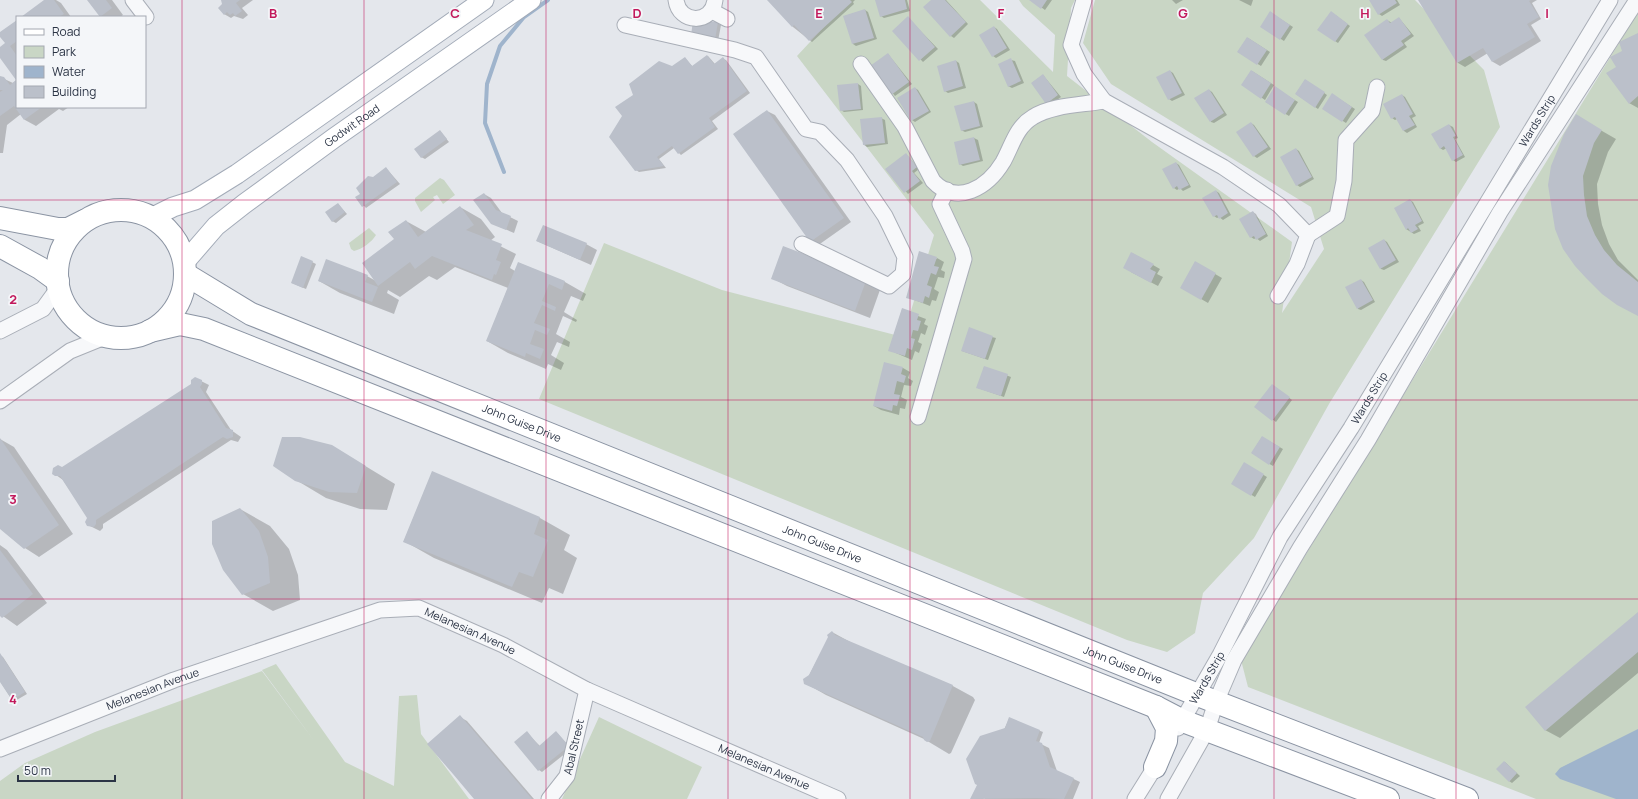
<svg xmlns="http://www.w3.org/2000/svg" width="1638" height="799" font-family="Manrope,sans-serif">
  <rect width="100%" height="100%" fill="#e4e7ec"/>
  <path fill="#c9d6c5" d="M849,0H980L1053,72L1055,35L1023,6L1019,0H1075L1071,8L1067,76L1152,142L1292,242L1282,313L1324,249L1311,207L1111,84L1083,43L1095,0H1415L1484,70L1500,127L1329,404L1254,538L1203,593L1195,633L1167,652L1127,640L539,399L604,243L722,290L903,337L934,235L797,56Z
    M1638,12V799H1536L1248,687L1241,660Z
    M440,178L444,180L455,195L443,204L437,195L433,197L435,200L421,212L415,201V198Z
    M369,228L376,235C372,242 362,249 354,251L351,249L349,243Z
    M276,664L345,762L394,786L399,696L417,695L421,734L469,799H0V781L25,763L95,732L262,671L315,742L262,670Z
    M599,717L702,767L687,799H562Z"/>
  <path fill="#9fb4cc" d="M1638,729V799H1616L1560,779L1555,774L1560,768Z"/>
  <path fill="#0003" d="M46,0H56L61,3L71,17H23Z
    M88,0H112L123,15L120,17H101Z
    M222,0H253L242,8L248,15L243,19L234,16L231,18L224,14Z
    M768,0H855L853,2L854,4L812,42L793,27Z
    M876,0H907L910,11L884,18L881,16Z
    M933,0H946L968,24L954,38L951,36Z
    M1031,0H1052L1045,10Z
    M1172,0H1183L1176,4Z
    M1239,0H1253L1251,6Z
    M1370,0H1397L1400,5L1382,16L1379,14Z
    M1420,0H1537L1532,3L1541,19L1531,25L1541,41L1500,66L1493,62L1488,53L1465,67L1458,63Z
    M865,10L868,12L877,39L856,46L853,44L845,16Z
    M1271,13L1293,27L1284,41L1262,27Z
    M1334,14L1350,26L1338,43L1335,41Z
    M908,18L938,49L923,62L893,31Z
    M1399,18L1414,36L1404,43L1407,47L1386,61L1383,60L1366,35L1387,20L1392,23Z
    M17,21V79L0,56V48L6,44L0,33Z
    M717,23L721,25L718,41L695,37Z
    M994,27L997,29L1010,50L996,58L993,56Z
    M1638,34V108L1629,103L1617,67L1624,51Z
    M1248,38L1270,52L1261,66L1238,52Z
    M888,54L912,84L895,96L872,67Z
    M708,56L715,64L723,59L726,60L750,93L712,121L718,129L681,155L674,148L659,159L666,168L639,172L636,170L672,67L685,58L693,67Z
    M1011,60L1015,61L1024,83L1012,88L1008,86Z
    M956,61L959,63L966,88L948,93L945,91Z
    M1170,71L1173,73L1185,95L1172,101L1169,99L1158,78Z
    M1252,71L1274,85L1265,100L1243,85Z
    M1043,75L1061,97L1050,105L1032,83Z
    M0,77L13,83L17,80V107H69L63,111L59,109L36,126L25,120L21,114L7,125L3,153H0Z
    M1305,80L1327,95L1318,109L1296,94Z
    M858,84L861,86L863,110L844,112L841,110Z
    M915,88L918,90L931,112L915,122L912,120Z
    M1275,88L1298,102L1289,116L1266,102Z
    M1209,90L1212,92L1227,115L1214,123L1211,122Z
    M1333,95L1355,109L1346,123L1324,109Z
    M1402,95L1405,97L1416,116L1412,118L1417,127L1407,133L1404,131L1397,119L1395,120L1392,118Z
    M974,102L977,104L983,127L965,132L961,130Z
    M767,111L775,115L851,222L817,246L810,241Z
    M1576,116L1616,139L1608,152L1597,184L1598,204L1602,225L1609,244L1618,260L1638,280V315L1576,266Z
    M881,118L885,120L888,144L867,147L864,145Z
    M1251,123L1254,125L1271,149L1257,158L1254,156Z
    M1449,125L1453,127L1458,138L1455,139L1465,157L1456,162L1453,160L1447,148L1443,150L1440,148Z
    M440,131L449,142L425,159L421,157Z
    M974,138L978,140L983,161L963,166L960,164Z
    M1296,149L1299,151L1314,179L1300,187L1297,185Z
    M906,154L919,169L914,173L923,183L908,194L887,169Z
    M1176,163L1179,165L1191,187L1183,191L1180,188L1177,190L1174,188Z
    M386,168L400,184L366,208L357,198L361,194L373,178Z
    M1216,191L1219,193L1231,215L1223,220L1219,217L1217,218L1214,216Z
    M484,194L491,198L502,213L518,221L514,233L491,223Z
    M1410,200L1413,202L1424,223L1418,226L1421,231L1414,234L1406,229Z
    M338,204L347,214L336,223L332,221Z
    M460,207L481,219L495,237L490,241L516,254L510,268L515,271L519,263L565,282L586,294L583,301L571,296L564,312L577,320L576,322L563,316L556,334L570,342L569,347L557,342L551,355L564,363L561,370L548,364L546,369L508,353L487,341L508,288L455,267L437,280L429,276L400,297L388,290L387,293L399,300L394,314L340,293L319,281L367,276L376,281L406,221L426,232Z
    M1253,212L1256,214L1268,236L1260,241L1256,238L1254,239L1251,237Z
    M1384,240L1387,242L1399,262L1384,270L1381,269L1370,248Z
    M537,241L586,244L597,250L591,265Z
    M784,247L881,287L870,318L787,286L772,278Z
    M1132,253L1160,269L1157,274L1163,277L1158,286L1131,272Z
    M937,258L944,262L941,270L945,272L944,278L938,277L934,289L939,292L936,301L932,300L930,306L907,297Z
    M312,262L316,264L306,289L292,283Z
    M1196,263L1222,278L1208,303L1182,288Z
    M1361,280L1364,282L1375,302L1361,310L1358,309Z
    M902,310L926,319L924,324L928,326L925,335L921,333L918,342L922,344L919,353L915,351L912,360L889,350Z
    M992,337L996,338L988,360L962,351Z
    M885,364L903,368L910,372L908,378L913,381L911,386L904,385L901,397L907,400L905,409L900,408L899,415L881,410L874,406Z
    M984,367L1011,377L1004,397L978,388Z
    M201,381L209,385L206,392L231,430L241,437L238,442L231,440L103,524V528L100,531L86,524L88,517L63,480L56,475L62,469Z
    M1275,387L1292,400L1276,422L1256,407Z
    M1262,437L1283,449L1273,466L1252,453Z
    M0,439L14,447L73,534L39,557L25,548L0,528Z
    M362,464L395,484L387,510L360,509L326,498L296,480Z
    M1245,464L1267,477L1255,497L1233,484Z
    M432,473L540,518L570,535L564,550L577,558L563,594L549,588L542,603L434,558L404,541Z
    M240,509L270,526L289,549L298,575L300,600L273,611L243,594Z
    M0,545L7,550L47,603L17,626L0,614Z
    M1638,613V673L1560,738L1545,730Z
    M832,632L852,643L951,685L973,697L975,700L951,753L949,754L924,739L826,695L805,683Z
    M0,655L3,657L27,694L15,701L12,700L0,681Z
    M460,717L467,721L534,799H476Z
    M1009,719L1043,732L1039,743L1049,748L1057,771L1080,782L1073,799H985L983,797L984,799H971Z
    M527,733L540,746L557,733L571,749L542,772L539,770Z
    M1505,762L1520,776L1512,783L1509,781Z"/>
  <g fill="none" stroke-linecap="round" stroke-linejoin="round">
    <path stroke="#9fb4cc" stroke-width="4" d="M504,172L485,123L487,84L500,46L524,17L548,0"/>
  </g>
  <path fill="#bbc0ca" d="M44,0H54L64,14L59,17H21Z
    M87,0H106L112,8L100,17Z
    M221,0H240L236,3L242,11L235,16L233,13L230,15L227,12L224,15L218,8L222,4Z
    M767,0H850L852,2L809,41L794,25L792,27Z
    M875,0H905L907,9L880,17Z
    M931,0H945L966,22L950,37L923,7Z
    M1029,0H1047L1041,9Z
    M1369,0H1395L1397,3L1378,15Z
    M1418,0H1531L1529,1L1539,17L1527,24L1535,37L1492,62L1483,48L1457,63Z
    M865,9L874,38L852,44L843,16Z
    M1270,11L1290,25L1280,40L1260,27Z
    M1331,11L1348,24L1335,42L1317,30Z
    M908,16L935,47L919,61L892,31Z
    M1399,17L1411,34L1401,41L1404,45L1382,60L1364,35L1387,19L1390,23Z
    M17,20V41L10,46L17,56V107H42L24,120L14,106L0,116V92L3,90H0V76L4,77L10,85L16,80L0,58V47L5,43L0,37V32Z
    M693,20L718,22L715,40L691,36Z
    M994,26L1007,48L992,57L979,35Z
    M1638,33V96L1629,104L1606,73L1616,67L1610,57L1622,51L1619,42Z
    M1247,37L1267,50L1257,65L1237,52Z
    M888,53L909,82L891,95L870,66Z
    M707,55L714,64L723,57L747,91L709,118L715,127L678,154L672,146L657,157L664,166L635,171L609,137L622,116L615,107L633,95L629,84L659,61L672,66L685,57L692,66Z
    M1011,58L1021,81L1008,87L998,64Z
    M956,60L963,86L944,92L937,66Z
    M1170,70L1182,93L1168,100L1156,77Z
    M1251,70L1271,83L1261,99L1241,85Z
    M1043,74L1058,95L1046,104L1031,83Z
    M1305,79L1325,92L1315,108L1295,94Z
    M858,83L861,109L840,111L837,85Z
    M1275,86L1295,100L1285,115L1265,102Z
    M915,87L929,111L911,121L897,98Z
    M1209,89L1224,113L1210,122L1194,98Z
    M1332,93L1352,107L1342,122L1322,109Z
    M1402,94L1413,114L1409,116L1415,125L1403,131L1395,117L1391,119L1383,104Z
    M974,101L980,126L961,131L954,106Z
    M767,110L844,218L810,242L733,134Z
    M1576,114L1602,130L1594,143L1583,176L1584,195L1587,216L1595,235L1604,250L1617,265L1638,282V316L1617,305L1602,294L1586,278L1575,266L1563,249L1555,229L1548,185L1551,166L1564,134Z
    M882,117L885,143L863,145L860,119Z
    M1251,122L1268,147L1253,157L1236,132Z
    M1449,124L1456,136L1453,137L1463,155L1452,161L1444,146L1440,149L1431,134Z
    M440,130L447,139L421,158L414,149Z
    M974,137L980,160L959,165L954,142Z
    M1296,148L1312,177L1296,186L1280,157Z
    M906,153L917,167L912,171L920,181L904,193L885,169Z
    M1176,162L1189,185L1179,190L1177,186L1173,189L1162,169Z
    M386,167L397,182L362,207L355,197L360,194L356,188L368,176L373,177Z
    M1216,190L1228,213L1219,219L1217,215L1213,217L1202,198Z
    M484,193L496,210L511,216L506,230L491,224L473,200Z
    M1410,199L1422,221L1415,225L1418,229L1411,233L1408,228L1406,230L1394,208Z
    M338,203L345,212L332,222L325,212Z
    M460,206L474,225L466,230L502,244L496,260L501,262L496,275L494,274L492,280L432,256L415,269L410,262L378,286L362,263L394,239L388,232L406,220L418,237Z
    M1253,211L1266,234L1256,240L1254,236L1250,238L1239,219Z
    M543,225L587,243L580,260L536,241Z
    M1384,239L1396,260L1380,269L1368,248Z
    M783,246L867,278L855,311L771,279Z
    M919,251L937,257L934,266L939,267L936,275L931,273L927,285L932,287L929,298L925,296L923,303L906,298Z
    M1131,252L1154,264L1150,269L1156,272L1151,283L1123,268Z
    M301,256L313,261L303,288L291,283Z
    M326,259L368,275L365,282L378,287L372,302L318,281Z
    M1195,261L1216,273L1201,300L1180,288Z
    M518,262L565,281L562,290L549,284L542,301L556,307L555,311L542,305L534,323L550,329L547,335L535,330L530,344L544,349L540,359L526,353L525,357L486,341Z
    M1361,279L1373,300L1357,309L1345,287Z
    M902,308L919,314L917,320L921,321L918,331L913,330L911,338L915,339L912,350L907,348L905,356L888,351Z
    M969,327L993,336L985,359L961,351Z
    M884,362L903,367L901,374L906,376L904,383L897,381L894,394L900,395L897,406L893,405L892,411L873,406Z
    M984,366L1008,374L1001,396L976,388Z
    M195,377L202,380V384L200,387L226,428L233,430V437L227,439L223,437L96,520V524L94,527L87,526L85,522L87,518L60,476H55L52,474L53,468L58,465L62,467L191,384V380Z
    M1272,384L1290,397L1272,421L1254,407Z
    M1262,436L1280,447L1269,465L1251,453Z
    M282,437H300L332,445L366,466L357,493L329,492L295,481L273,466Z
    M0,438L59,525L24,549L0,529Z
    M1244,462L1264,474L1251,496L1231,484Z
    M432,471L540,517L534,534L548,540L533,577L519,572L512,587L403,542Z
    M240,508L259,531L268,557L270,583L242,595L223,570L212,544V521Z
    M0,550L33,594L2,618L0,616Z
    M1638,612V652L1545,731L1525,707Z
    M832,631L835,635L953,685L930,741L927,742L924,740L923,737L804,684L803,679L809,675L828,637L827,635Z
    M0,653L25,692L12,700L0,682Z
    M460,715L532,799H474L453,774L427,744Z
    M1009,717L1040,730L1036,741L1042,743L1050,767L1074,778L1064,799L1036,798L970,799L977,785L975,784L966,759L980,736L1005,728Z
    M527,731L539,746L556,731L569,746L538,771L514,742Z
    M1504,761L1517,773L1509,782L1496,769Z"/>
  <g fill="none" stroke-linecap="round" stroke-linejoin="round">
    <defs>
      <g id="minor">
        <path d="M133,0L146,17"/>
        <path d="M676,0C679,24 712,25 715,0"/>
        <path d="M1084,0L1071,45L1084,74L1104,101L1223,167L1279,205L1308,235L1297,264L1278,296"/>
        <path d="M712,11L727,19"/>
        <path d="M625,25L735,50L756,57L806,129L820,132L847,160L885,216L905,257L903,274L889,286L802,244"/>
        <path d="M861,64L905,127L933,181C957,207 988,187 1003,162C1012,146 1016,127 1033,117C1052,105 1081,105 1104,101"/>
        <path d="M1308,235L1337,216L1344,181L1346,140L1372,111L1377,87"/>
        <path d="M0,331L43,309L59,287"/>
        <path d="M0,401L70,351L107,336"/>
        <path d="M918,417L964,259L962,251L940,204L947,190"/>
        <path id="s1" d="M1178,728L1220,655L1280,537L1351,428L1610,0"/>
        <path id="s2" d="M0,749L174,680L380,610L419,608L503,645L587,690L838,799"/>
        <path id="s3" d="M549,799L567,776L587,690"/>
        <path d="M1135,799L1160,759"/>
        <path d="M1168,799L1207,730L1216,702L1234,660L1300,548L1368,440L1500,212L1637,0"/>
      </g>
      <g id="major">
        <path d="M151,218L173,207L195,200L237,174L484,0"/>
        <path id="s4" d="M184,263L216,226L244,204L334,138L531,0"/>
      </g>
      <g id="highway">
        <circle cx="121" cy="274" r="64"/>
        <path d="M0,218L58,229H68L84,221"/>
        <path d="M0,246L40,268L58,281"/>
        <path id="s5" d="M185,274L251,314L1198,695L1467,799"/>
        <path d="M150,331L180,324L204,329L1156,707L1183,721L1388,799"/>
        <path d="M1155,767L1166,741L1167,728L1156,707"/>
      </g>
    </defs>
    <use href="#minor" stroke="#a9aeb7" stroke-width="17"/>
    <use href="#major" stroke="#a3abb8" stroke-width="21"/>
    <use href="#highway" stroke="#8b94a3" stroke-width="24"/>
    <use href="#minor" stroke="#f7f8fa" stroke-width="15"/>
    <use href="#major" stroke="#fff" stroke-width="19"/>
    <use href="#highway" stroke="#fff" stroke-width="22"/>
  </g>
  <path fill="none" stroke="#c2185b" stroke-width="1" stroke-opacity="0.55" d="M182,0V799M364,0V799M546,0V799M728,0V799M910,0V799M1092,0V799M1274,0V799M1456,0V799M0,200H1638M0,400H1638M0,599H1638"/>
  <g text-anchor="middle" stroke-width="3.5" stroke-linejoin="round" paint-order="stroke">
    <g font-size="11" fill="#2b3445" stroke="#f4f6f9">
      <text dy="4" stroke="none"><textPath href="#s1" startOffset="706">Wards Strip</textPath></text>
      <text dy="4" stroke="none"><textPath href="#s4" startOffset="218">Godwit Road</textPath></text>
      <text dy="4" stroke="none"><textPath href="#s1" startOffset="382">Wards Strip</textPath></text>
      <text dy="4" stroke="none"><textPath href="#s5" startOffset="369">John Guise Drive</textPath></text>
      <text dy="4" stroke="none"><textPath href="#s5" startOffset="693">John Guise Drive</textPath></text>
      <text dy="4" stroke="none"><textPath href="#s2" startOffset="500">Melanesian Avenue</textPath></text>
      <text dy="4" stroke="none"><textPath href="#s5" startOffset="1017">John Guise Drive</textPath></text>
      <text dy="4" stroke="none"><textPath href="#s1" startOffset="58">Wards Strip</textPath></text>
      <text dy="4" stroke="none"><textPath href="#s2" startOffset="164">Melanesian Avenue</textPath></text>
      <text dy="4" stroke="none"><textPath href="#s3" startOffset="59">Abal Street</textPath></text>
      <text dy="4" stroke="none"><textPath href="#s2" startOffset="824">Melanesian Avenue</textPath></text>
    </g>
  </g>
  <g font-size="13" text-anchor="middle" font-weight="bold" fill="#c2185b" stroke="#f4f6f9" stroke-width="3.5" stroke-linejoin="round" paint-order="stroke">
    <text x="273" y="18">B</text>
    <text x="455" y="18">C</text>
    <text x="637" y="18">D</text>
    <text x="819" y="18">E</text>
    <text x="1001" y="18">F</text>
    <text x="1183" y="18">G</text>
    <text x="1365" y="18">H</text>
    <text x="1547" y="18">I</text>
    <text x="13" y="304">2</text>
    <text x="13" y="504">3</text>
    <text x="13" y="704">4</text>
  </g>
  <rect x="16" y="16" width="130" height="92" fill="#f4f6f9" stroke="#a4a8b1"/>
  <rect x="24" y="29" width="20" height="6" fill="#ffffff" stroke="#a4a8b1"/>
  <text x="52" y="36" font-size="12" fill="#2b3445">Road</text>
  <rect x="24" y="46" width="20" height="12" fill="#c9d6c5" stroke="#a4a8b1"/>
  <text x="52" y="56" font-size="12" fill="#2b3445">Park</text>
  <rect x="24" y="66" width="20" height="12" fill="#9fb4cc" stroke="#a4a8b1"/>
  <text x="52" y="76" font-size="12" fill="#2b3445">Water</text>
  <rect x="24" y="86" width="20" height="12" fill="#bbc0ca" stroke="#a4a8b1"/>
  <text x="52" y="96" font-size="12" fill="#2b3445">Building</text>
  <path d="M18 775v6h97v-6" fill="none" stroke="#2b3445" stroke-width="2"/>
  <text x="24" y="775" font-size="12" fill="#2b3445" stroke="#f4f6f9" stroke-width="3" paint-order="stroke">50 m</text>
</svg>
